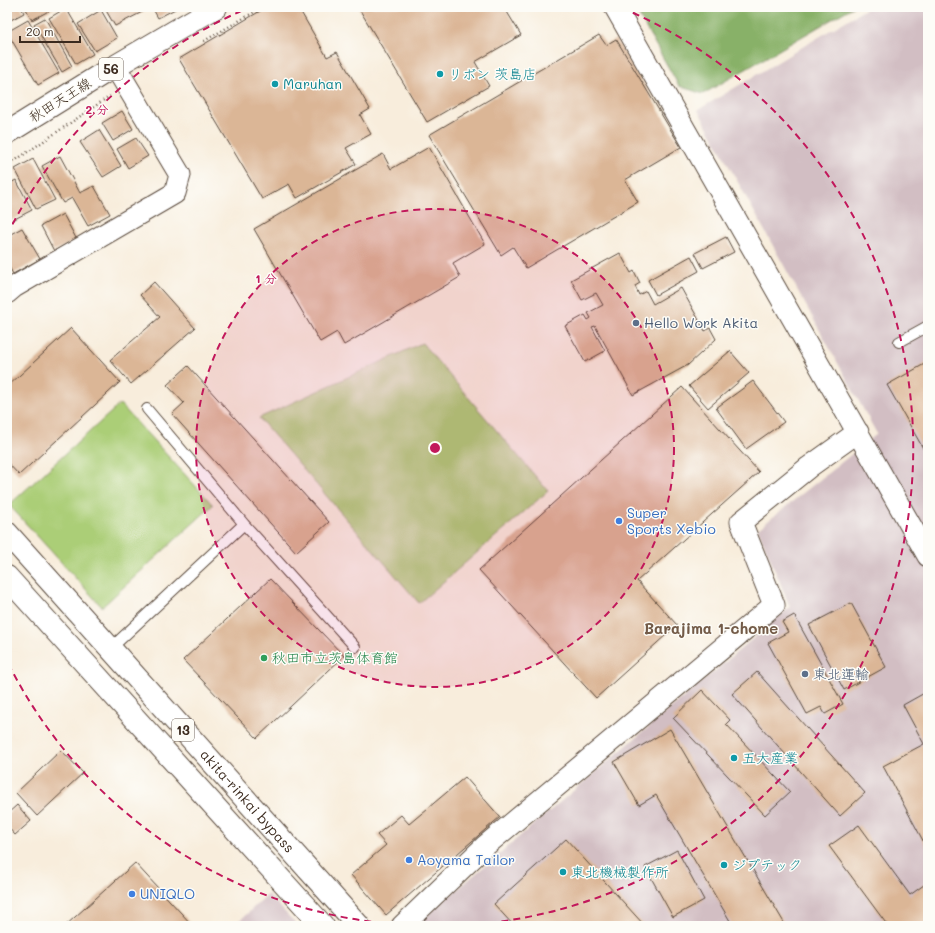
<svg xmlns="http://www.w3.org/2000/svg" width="935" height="933" font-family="Mali,'Klee One',sans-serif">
  <rect width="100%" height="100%" fill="#fdfcf7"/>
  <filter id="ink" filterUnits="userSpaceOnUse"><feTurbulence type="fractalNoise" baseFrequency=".025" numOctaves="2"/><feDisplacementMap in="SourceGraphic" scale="8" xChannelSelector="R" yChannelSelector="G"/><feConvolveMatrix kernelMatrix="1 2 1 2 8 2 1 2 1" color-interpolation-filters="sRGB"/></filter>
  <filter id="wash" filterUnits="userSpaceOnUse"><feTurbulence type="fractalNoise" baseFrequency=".012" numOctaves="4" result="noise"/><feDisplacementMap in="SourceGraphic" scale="16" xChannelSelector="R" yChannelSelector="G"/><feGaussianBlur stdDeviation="0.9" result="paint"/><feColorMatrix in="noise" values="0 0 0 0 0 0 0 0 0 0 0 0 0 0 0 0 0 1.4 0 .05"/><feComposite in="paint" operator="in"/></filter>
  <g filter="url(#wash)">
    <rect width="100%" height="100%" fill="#f8eddc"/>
    <path fill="#d2bec3" d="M869,7H928V926H414L790,607L758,529L877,434L698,110Z
      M268,894L298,926H234Z"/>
    <path fill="#abce77" stroke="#737c4a" d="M422,343L548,491L419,603L259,418Z
      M120,404L213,505L102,607L9,505Z"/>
    <path fill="#88b168" stroke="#626e43" d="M634,7H853L703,94L679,86Z"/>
    <g id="blocks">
      <path fill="#dbb696" d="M7,7H21L24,13L7,22Z
        M25,7H56L32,20Z
        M104,7H144L146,10L115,26Z
        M152,7H179L158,18Z
        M267,7H298L327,57L337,52L370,109L360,115L371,134L346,148L356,164L297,198L289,184L262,199L179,59Z
        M358,7H504L521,35L475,62L489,86L427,122Z
        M66,8L93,54L76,64L49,18Z
        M101,10L117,38L95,51L78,24Z
        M45,18L72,66L62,72L34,24Z
        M28,20L59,73L38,85L7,32Z
        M599,35L606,45L616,39L681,147L625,180L638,202L526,268L513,247L501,255L429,135Z
        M122,111L133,129L113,141L102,123Z
        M99,130L121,166L103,177L80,142Z
        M136,138L148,156L128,168L117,149Z
        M429,147L485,244L453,263L460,277L344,345L337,332L320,342L254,229L383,154L391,169Z
        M60,156L80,193L94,186L110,214L88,226L72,198L63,203L42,166Z
        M33,159L55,200L36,209L15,169Z
        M16,180L32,210L7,223V185Z
        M63,214L77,240L54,251L41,226Z
        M22,228L40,259L13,274L7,263V236Z
        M726,237L734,252L703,268L695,253Z
        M620,253L631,273L634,271L640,283L635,286L639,295L646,291L653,304L681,288L705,331L710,328L716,339L688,365L633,395L595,326L592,327L605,351L585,362L565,326L585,315L588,320L591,318L588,313L603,305L596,293L582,300L571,280Z
        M691,256L699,271L656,295L648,280Z
        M154,282L195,328L131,384L110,360L160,317L140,295Z
        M71,328L120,382L19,475L7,462V387Z
        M730,351L749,373L708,408L689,386Z
        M928,362V457L887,385Z
        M188,366L329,522L296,552L172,414L184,403L167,385Z
        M753,381L784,422L746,449L716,408Z
        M682,387L759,472L637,581L677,625L596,698L479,570Z
        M270,579L344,656L257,738L183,660Z
        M851,603L886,667L844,690L809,625Z
        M794,615L843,704L825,714L821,707L807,714L768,643L788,632L782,622Z
        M757,672L865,793L840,816L732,694Z
        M702,690L730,720L726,724L790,792L765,815L673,718Z
        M928,691V850L883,766L924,744L903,705Z
        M670,729L786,926H733L656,795L639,805L614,762Z
        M61,750L83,773L37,816L16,793Z
        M465,777L500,817L386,915L351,875L386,845L377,835L401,815L409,824Z
        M17,805L31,821L15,835L7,826V814Z
        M859,825L910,895L928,882V926H888L829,846Z
        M566,839L645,926H514L494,904Z
        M677,850L704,900L673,917L645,867Z
        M135,863L193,926H65Z"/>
    </g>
  </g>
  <g filter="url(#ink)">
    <use href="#blocks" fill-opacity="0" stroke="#57473a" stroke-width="1"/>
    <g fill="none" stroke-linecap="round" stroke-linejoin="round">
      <defs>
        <path id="lane" d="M899,342L928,326
          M244,524L355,647
          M110,649L244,524L147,409"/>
        <path id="street" d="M615,7L928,556
          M7,293L14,287L175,193L180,175L115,66
          M402,926L485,846L774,605L741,522L809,467L858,432"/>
        <path id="primary" d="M7,133L102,74L216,7"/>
        <g id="highway">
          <path id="s1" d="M7,533L359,926"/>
          <path d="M7,577L323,926"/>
        </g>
      </defs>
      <use href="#lane" stroke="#57473a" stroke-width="12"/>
      <use href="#street" stroke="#57473a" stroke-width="23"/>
      <use href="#primary" stroke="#57473a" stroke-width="24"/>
      <use href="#highway" stroke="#57473a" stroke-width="24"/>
      <path stroke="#57473a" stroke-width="2.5" stroke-dasharray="1 3" stroke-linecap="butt" d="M204,41L263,7
        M7,166L110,96"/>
      <use href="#lane" stroke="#fff" stroke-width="10"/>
      <use href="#street" stroke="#fff" stroke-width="21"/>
      <use href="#primary" stroke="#fff" stroke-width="22"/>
      <use href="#highway" stroke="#fff" stroke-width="22"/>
    </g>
  </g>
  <circle cx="435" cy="448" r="239" fill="#c2185b" fill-opacity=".12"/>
  <g fill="none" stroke="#c2185b" stroke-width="2" stroke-dasharray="7 5">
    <circle cx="435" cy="448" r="239"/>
    <path d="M431 926A478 478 0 0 1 7 661M7 235A478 478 0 0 1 248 8M622 8A478 478 0 0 1 439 926"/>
  </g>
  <g fill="#0f9aa8" stroke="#fdfcf7" stroke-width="1.5">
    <circle cx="440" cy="74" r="4"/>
    <circle cx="275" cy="84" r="4"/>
    <circle cx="734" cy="758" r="4"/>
    <circle cx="724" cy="865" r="4"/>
    <circle cx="563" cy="872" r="4"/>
  </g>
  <g fill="#5c6f8a" stroke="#fdfcf7" stroke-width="1.5">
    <circle cx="636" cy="323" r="4"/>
    <circle cx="805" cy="674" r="4"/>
  </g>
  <g fill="#3f7fe0" stroke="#fdfcf7" stroke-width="1.5">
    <circle cx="619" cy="521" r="4"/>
    <circle cx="409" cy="860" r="4"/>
    <circle cx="132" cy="894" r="4"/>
  </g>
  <circle fill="#2e9e5b" stroke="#fdfcf7" stroke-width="1.5" cx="264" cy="658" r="4"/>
  <g text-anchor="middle" stroke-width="3" stroke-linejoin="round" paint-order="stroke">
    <g fill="#fdfcf7" stroke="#75695f" stroke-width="1">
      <rect x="99" y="58" width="24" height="22" rx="3"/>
      <rect x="172" y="719" width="22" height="22" rx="3"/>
    </g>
    <g font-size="13" font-weight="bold" fill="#3b2a1e">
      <text x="111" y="74">56</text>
      <text x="183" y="735">13</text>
    </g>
    <g font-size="14" fill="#0d838f" stroke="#fdfcf7" text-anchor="start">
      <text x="448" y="79">リボン 茨島店</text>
      <text x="283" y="89">Maruhan</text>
      <text x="742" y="763">五大産業</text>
      <text x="732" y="870">ジプテック</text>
      <text x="571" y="877">東北機械製作所</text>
    </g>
    <g font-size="14" fill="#3b2a1e" stroke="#fdfcf7">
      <text transform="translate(60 100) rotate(-32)" y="5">秋田天王線</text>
      <text dy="5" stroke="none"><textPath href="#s1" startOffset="360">akita-rinkai bypass</textPath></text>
    </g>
    <g font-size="14" fill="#4e5e75" stroke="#fdfcf7" text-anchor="start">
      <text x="644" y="328">Hello Work Akita</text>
      <text x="813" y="679">東北運輸</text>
    </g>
    <g font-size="14" fill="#366cbe" stroke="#fdfcf7" text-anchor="start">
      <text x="627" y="518">Super<tspan x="627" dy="16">Sports Xebio</tspan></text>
      <text x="417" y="865">Aoyama Tailor</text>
      <text x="140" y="899">UNIQLO</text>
    </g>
    <g font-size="14" fill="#27864d" stroke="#fdfcf7" text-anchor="start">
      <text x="272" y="663">秋田市立茨島体育館</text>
    </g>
    <g font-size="15" font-weight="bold" fill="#735b48" stroke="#fdfcf7">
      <text x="711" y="634">Barajima 1-chome</text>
    </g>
  </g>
  <circle cx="435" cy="448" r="6" fill="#c2185b" stroke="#fdfcf7" stroke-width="2"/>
  <g font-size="12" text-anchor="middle" font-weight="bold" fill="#c2185b" stroke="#fdfcf7" stroke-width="3" stroke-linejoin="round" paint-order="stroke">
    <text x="97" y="114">2 分</text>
    <text x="266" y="283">1 分</text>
  </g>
  <rect width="935" height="933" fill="none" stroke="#fdfcf7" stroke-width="24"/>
  <path d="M20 36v6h60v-6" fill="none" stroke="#3b2a1e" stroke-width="2"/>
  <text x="26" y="36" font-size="12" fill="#3b2a1e" stroke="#fdfcf7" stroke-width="3" paint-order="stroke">20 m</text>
</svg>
